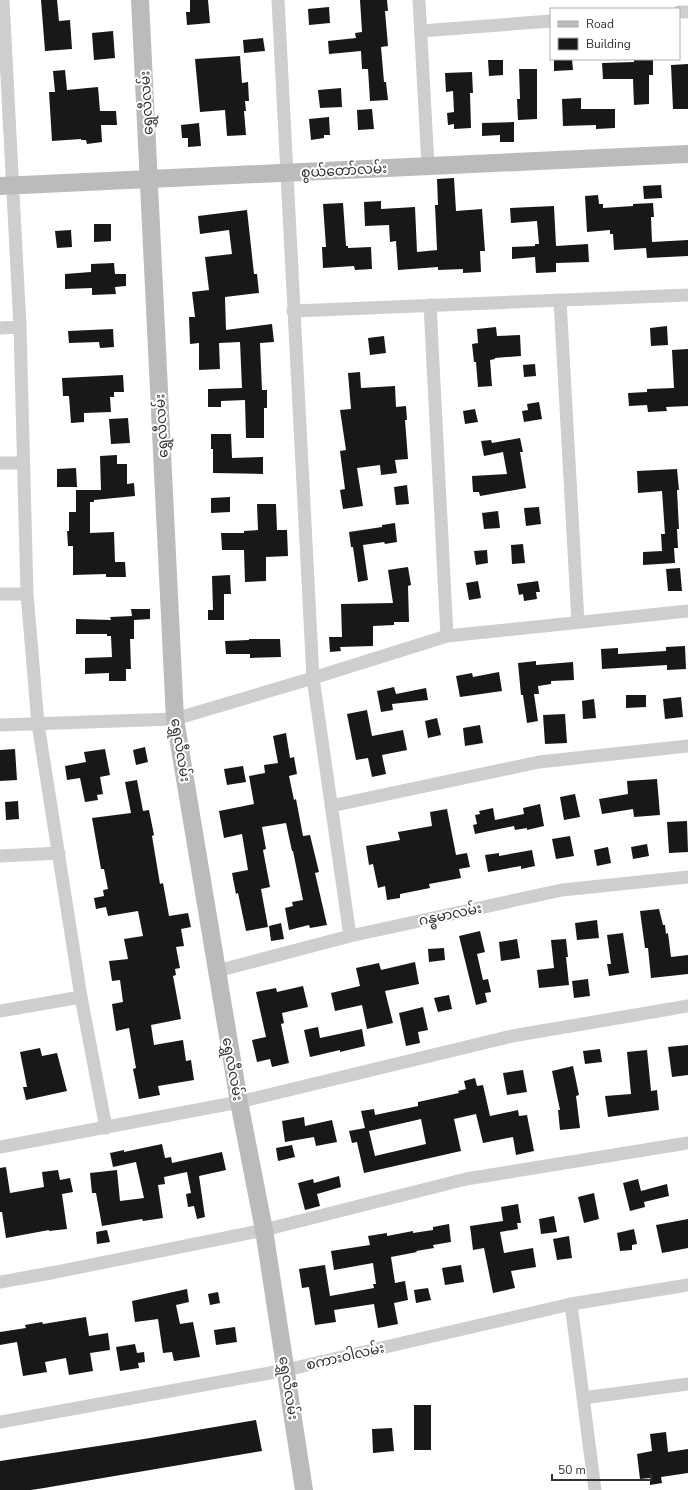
<svg xmlns="http://www.w3.org/2000/svg" width="688" height="1490" font-family="'Nunito Sans','Noto Sans Myanmar',sans-serif">
  <rect width="100%" height="100%" fill="#fff"/>
  <path fill="#181818" fill-rule="evenodd" d="M41,0H57L59,21L70,20L72,49L45,51Z
    M190,0H208L210,23L187,25L186,12H190Z
    M360,0H387L388,11H385L388,46L381,47L384,82H386L388,100L370,101L368,69H362L361,51L329,54L328,41L356,38L355,33L362,32Z
    M329,7L330,23L309,25L308,9Z
    M113,31L115,58L94,60L92,33Z
    M263,38L265,51L244,53L243,40Z
    M240,56L242,83L248,82L249,101H245L246,111H244L246,135L227,136L225,110L200,112L195,59Z
    M554,59H572L573,70L554,71Z
    M634,59H653V75H649V104L634,105L633,79H603L602,63L634,62Z
    M488,60H503V75L489,76Z
    M688,64V109H673L671,65Z
    M519,69H537V119L518,120L517,99H520Z
    M65,70L67,90L98,87L100,111H116L117,125H101L102,142L87,144L86,140H81V139L52,141L49,92H55L53,71Z
    M472,72L473,93H470L471,128L454,129V124L448,125L447,113L454,112L453,91L446,92L445,73Z
    M341,88L342,107L320,108L318,90Z
    M581,98V109H615V128L596,129V125L563,126L562,99Z
    M372,109L374,129L358,130L357,110Z
    M329,117L330,135H324V138L311,140L309,119Z
    M514,122V142H500V135L482,136V123Z
    M199,123L201,146L188,147V138H182L181,125Z
    M454,178L456,211L482,209L485,251H480L481,272L463,273V269L438,270V267L398,270L396,241L390,242L389,225L365,226L364,202L381,201V209L415,207L417,252L437,250L435,205H438L437,179Z
    M661,185L662,198L644,199L643,186Z
    M598,195L599,204H603V208L633,206V204L653,203L654,217H651L652,242L688,240V256L647,258L646,248L614,250L613,234H610V230L587,232L585,196Z
    M343,203L346,246H348V248L371,247L372,269L355,270L354,266L323,268L322,247H326L323,204Z
    M554,206L556,246L588,244L589,262L556,263V272L536,273L535,257L512,259V247L535,246V244H539L537,221L511,223L510,208Z
    M247,210L254,274H257L259,293L225,297L226,330L272,324L274,342L260,343L262,390H267V408H264V438H246L245,400L221,401V407H208V389L242,388L240,342L219,343L220,369L199,370V343L190,344L189,317H195L192,292L209,290L205,257L232,254L229,230L200,234L198,216Z
    M94,224H111V241L94,242Z
    M71,230L72,247L57,248L55,231Z
    M114,263L115,274H126V286L115,287L116,294L92,295V288L65,289V274L91,272V264Z
    M667,326L668,345L651,346L650,328Z
    M496,327L497,336L520,335L521,356L495,358V359L490,360L492,386L478,387L476,362H474L472,344L478,343L477,329Z
    M113,329L114,347L100,348L99,342L69,343L68,331Z
    M384,336L386,353L370,355L368,338Z
    M688,349V406L666,407L667,411L648,412L647,405L629,406L628,393L647,392V389L674,388L672,350Z
    M535,364L536,376L524,377L523,365Z
    M360,372L361,388L395,386L396,407L406,406L407,420H405L408,459L395,460L397,473L381,475L380,465L357,468L363,506L343,509L340,490L345,489L340,451L346,450L340,410L351,409L348,373Z
    M123,375L124,392H114V397H110L111,412L84,413V422L71,423L69,396H63L62,378Z
    M539,402L542,419L524,422L522,411L528,410L527,404Z
    M475,409L478,422L465,424L463,411Z
    M128,418L130,443L111,444L109,419Z
    M211,434H231L232,458L263,457V474L213,473V449H211Z
    M520,438L523,452H520L526,488L480,496L479,492H473L472,476L507,474L503,452L484,456L481,441L491,440L492,443Z
    M117,455V464H127V484L134,483L135,496L94,500V502H90V533L114,532L115,562H125L126,577H106V574L73,575V546H68L67,531H69V512H76V490H101L100,456Z
    M76,468L77,487H57V469Z
    M677,469L679,490H677L679,529H677L678,548H674L675,563L643,565V552L662,551L661,534H665L662,491L638,493L637,471Z
    M407,485L409,504L396,505L394,487Z
    M230,497V512L211,513V498Z
    M257,504H276L277,530H287L288,556L266,557V581L245,582L244,550H222L221,533H244V531L258,530Z
    M539,507L541,524L526,526L524,508Z
    M498,511L500,528L484,529L482,513Z
    M395,523L397,542L385,544L384,542L363,545L368,580L358,582L353,547H351L349,532L382,527V525Z
    M523,544L525,563L512,564L511,545Z
    M487,550L488,563L476,565L474,551Z
    M408,567L411,585L408,586L409,622H394V625L373,626V646L340,647L341,651L330,652L329,637H342L341,604L393,603L388,570Z
    M680,568L682,591H668L666,569Z
    M230,575L231,594H224V620H208V610H213L212,576Z
    M478,581L481,598L469,600L466,583Z
    M538,581L540,592H536L537,599L524,601L523,594L519,595L517,584Z
    M131,609H150V619L134,620V639H130L131,669H126V681H109V673L85,674V658L112,657L111,636H107V634H76V619L111,620L110,617L132,616Z
    M249,639H280L281,657L250,658V654H226L225,641L249,640Z
    M685,646L686,669L667,670V665L602,669L601,649L618,648V654L666,651V647Z
    M536,661V665L573,662L574,680L551,681V684L538,686L539,694H534L538,721L527,723L523,695H521L518,663Z
    M499,672L502,691L460,697L456,676L472,673L473,677Z
    M394,687L396,694L426,688L428,700L392,704L393,710L381,712L377,691Z
    M626,695H646V707L626,708Z
    M681,697L683,717L665,719L663,699Z
    M594,699L596,718L583,719L582,701Z
    M367,710L372,736L403,730L407,750L382,755L386,774L372,777L368,758L356,760L347,714Z
    M565,714L567,743L545,744L543,715Z
    M437,718L441,735L428,738L425,721Z
    M480,725L483,743L465,746L463,728Z
    M286,733L290,758L294,757L297,774L289,776L294,800L296,799L303,836L310,835L319,872L315,873L327,925L310,928L309,925L289,930L285,908L293,906L292,902L303,900L293,851H292L286,823L262,827L266,849L263,850L270,887L261,889L268,927L246,931L238,893L236,894L232,873L248,870L242,834L224,838L219,811L254,804L249,776L265,773L264,765L278,763L273,736Z
    M145,747L148,762L136,765L133,750Z
    M15,749L17,780L0,781V750Z
    M105,749L110,775L100,777L103,794L97,795L98,800L85,802L80,778L67,780L65,766L86,762L84,752Z
    M243,766L246,782L227,785L224,769Z
    M657,779L660,815L634,817L633,809L602,814L599,799L628,794L627,781Z
    M137,780L143,811L149,810L154,835L152,836L160,884L163,883L169,916L188,913L191,927L181,929L184,946L176,947L180,968L175,969L176,975L173,976L181,1019L151,1025L154,1045L183,1040L186,1061L191,1060L194,1080L158,1086L160,1095L139,1099L133,1069L136,1068L129,1028L116,1031L112,1004L123,1002L120,980L112,981L109,961L128,959L124,939L143,936L138,911L108,916L106,907L96,909L94,898L104,896L103,890L108,889L104,869H101L92,818L131,813L125,782Z
    M575,794L580,817L564,820L560,797Z
    M18,801L19,819L6,820L5,802Z
    M540,804L544,826L527,830V828L515,830L514,826L475,834L473,825L477,824L475,815L480,814L479,811L493,808L495,820L524,814L523,808Z
    M447,809L456,855L467,853L470,867L459,869L461,878L429,884L430,888L400,894V898L387,900L385,886L378,888L373,864L369,865L366,846L400,840L398,832L432,826L430,812Z
    M687,821L688,852L669,853L667,822Z
    M570,836L574,856L556,859L552,839Z
    M647,844L649,856L633,859L631,847Z
    M608,847L611,863L597,866L594,850Z
    M532,850L535,866L521,869V866L488,872L485,855L499,853V856Z
    M659,909L663,925H665L666,934L668,933L671,957L688,955V974L651,978L648,948H645L640,911Z
    M597,920L599,938L577,940L575,923Z
    M281,923L284,939L271,941L269,926Z
    M480,931L485,952L477,954L483,980L488,979L491,992L485,993L487,1002L476,1005L459,936Z
    M623,933L629,973L609,976L607,964H611L607,935Z
    M517,939L520,958L501,961L499,942Z
    M566,939L568,957H566L569,985L539,988L537,970L554,968L551,940Z
    M444,948L445,960L429,962L428,949Z
    M415,962L419,984L385,991L393,1023L367,1029L362,1005L335,1011L331,993L360,986L356,968L379,963L381,970Z
    M588,979L590,996L574,998L572,981Z
    M303,986L308,1007L282,1013L284,1023L281,1024L289,1063L272,1067L270,1059L257,1062L252,1040L266,1037L256,992L276,988L277,992Z
    M449,995L452,1009L438,1012L434,998Z
    M423,1007L428,1030L418,1032L420,1043L406,1046L399,1013Z
    M318,1027L320,1038L362,1029L365,1046L340,1052V1050L310,1057L304,1030Z
    M688,1045V1075L672,1077L668,1047Z
    M40,1048L42,1056L57,1053L67,1091L26,1100L23,1087H27L20,1052Z
    M600,1049L602,1062L585,1064L583,1051Z
    M647,1050L651,1091L657,1090L659,1110L608,1117L605,1096L631,1094L627,1052Z
    M573,1066L579,1095L576,1096L580,1128L560,1130L558,1110H560L552,1071Z
    M523,1070L527,1092L507,1095L503,1073Z
    M475,1078L477,1086L483,1085L490,1116L518,1110L519,1116L527,1115L534,1151L516,1155L513,1137L483,1143L476,1114L454,1119L461,1151L364,1173L357,1142L352,1143L349,1131L365,1128L361,1111L374,1109L375,1115L418,1106V1102L459,1093L458,1091L466,1089L464,1081ZM421,1119L426,1144L375,1156L369,1131Z
    M304,1117L305,1126L332,1120L337,1142L316,1146L314,1137L285,1142L282,1121Z
    M162,1144L165,1158L171,1157L172,1163L222,1152L226,1170L199,1176L205,1217L197,1219L194,1206L188,1207L186,1194L191,1193L187,1172L164,1177L165,1184L158,1185L163,1218L143,1221L142,1219L102,1226L96,1193H92L90,1173L117,1170L120,1201L144,1198L136,1162L113,1167L110,1153L124,1150V1152Z
    M292,1145L295,1157L278,1161L276,1148Z
    M6,1167L10,1193L44,1187L42,1172L58,1170L60,1180L70,1178L73,1192L62,1194L67,1229L49,1231V1230L6,1238L2,1212H0V1168Z
    M339,1176L341,1187L317,1194L320,1206L305,1210L298,1183L313,1179L314,1183Z
    M638,1179L641,1191L667,1184L669,1196L644,1202L645,1207L630,1211L623,1183Z
    M594,1193L599,1219L584,1223L578,1197Z
    M518,1204L521,1223H517L518,1229L500,1232L504,1253L533,1248L536,1267L511,1271L515,1288L493,1293L484,1248L473,1250L470,1226L503,1221L501,1207Z
    M554,1216L557,1232L541,1234L539,1219Z
    M688,1219V1248L662,1253L656,1225Z
    M449,1224L451,1242L433,1245L434,1248L416,1251L417,1252L391,1257L395,1283L405,1281L408,1300L394,1303L398,1324L378,1328L374,1304L334,1310L336,1322L315,1325L309,1287L302,1288L299,1269L325,1265L330,1296L374,1288L373,1284H376L373,1263L334,1270L331,1251L370,1245L368,1236L387,1233V1236L413,1231V1233L433,1230V1227Z
    M634,1229L637,1244L632,1245V1250L620,1251L617,1233Z
    M107,1230L110,1242L97,1244L96,1232Z
    M569,1236L572,1258L557,1260L553,1239Z
    M461,1265L464,1282L445,1285L442,1268Z
    M428,1288L431,1300L416,1303L414,1290Z
    M187,1289L189,1302L176,1305L180,1324L193,1322L200,1357L174,1361L172,1352L163,1353L158,1319L135,1322L132,1301Z
    M218,1292L220,1303L210,1305L208,1294Z
    M86,1317L89,1336L108,1333L110,1350L90,1353L93,1371L69,1375L66,1358L45,1362L47,1372L23,1376L17,1342L0,1345V1332L26,1328L25,1325L42,1322L43,1324Z
    M235,1327L237,1342L216,1345L214,1330Z
    M135,1344L137,1353L144,1352L145,1362L138,1363L139,1368L120,1371L116,1347Z
    M414,1405H431V1450H414Z
    M256,1420L262,1451L44,1488L31,1490H0V1461L144,1439Z
    M392,1428L394,1451L373,1453L372,1429Z
    M666,1432L668,1452L688,1449V1473L661,1477L662,1483L650,1485V1478L640,1479L637,1454L652,1451L650,1434Z"/>
  <g fill="none" stroke-linecap="round" stroke-linejoin="round">
    <path stroke="#cecece" stroke-width="13" d="M3,0L20,327L27,594L38,724L81,997L106,1128
      M278,0L313,678L350,936
      M419,0L428,166
      M679,12H688
      M421,31L551,21
      M560,300L578,622
      M430,305L447,636
      M293,311L688,295
      M0,328L20,327
      M0,463H23
      M0,594H27
      M0,725L175,719L313,678L447,636L688,611
      M331,806L539,762L688,746
      M0,856L59,853
      M217,971L350,936L562,890L688,877
      M0,1011L81,997
      M0,1147L239,1102L512,1036L688,1006
      M0,1282L56,1272L264,1230L466,1179L688,1143
      M571,1304L595,1490
      M583,1398L688,1384
      M0,1422L286,1370L571,1304L688,1285"/>
    <path stroke="#bbb" stroke-width="18" d="M140,0L175,719L239,1102L264,1230L304,1490
      M0,186L688,154"/>
  </g>
  <g text-anchor="middle" stroke-width="4" stroke-linejoin="round" paint-order="stroke">
    <g font-size="14" fill="#313131" stroke="#fff">
      <text transform="translate(146 103) rotate(-93)" y="5">ရွှေလီလမ်း</text>
      <text transform="translate(344 170) rotate(-3)" y="5">စွယ်တော်လမ်း</text>
      <text transform="translate(161 426) rotate(-93)" y="5">ရွှေလီလမ်း</text>
      <text transform="translate(181 750) rotate(81)" y="5">ရွှေလီလမ်း</text>
      <text transform="translate(450 914) rotate(-12)" y="5">ဂန္ဓမာလမ်း</text>
      <text transform="translate(233 1069) rotate(80)" y="5">ရွှေလီလမ်း</text>
      <text transform="translate(345 1356) rotate(-13)" y="5">စကားဝါလမ်း</text>
      <text transform="translate(289 1388) rotate(81)" y="5">ရွှေလီလမ်း</text>
    </g>
  </g>
  <rect x="550" y="8" width="130" height="52" fill="#ffffff" stroke="#adadad"/>
  <rect x="558" y="21" width="20" height="6" fill="#bbbbbb" stroke="#adadad"/>
  <text x="586" y="28" font-size="12" fill="#313131">Road</text>
  <rect x="558" y="38" width="20" height="12" fill="#181818" stroke="#adadad"/>
  <text x="586" y="48" font-size="12" fill="#313131">Building</text>
  <path d="M552 1474v6h99v-6" fill="none" stroke="#313131" stroke-width="2"/>
  <text x="558" y="1474" font-size="12" fill="#313131" stroke="#ffffff" stroke-width="3" paint-order="stroke">50 m</text>
</svg>
